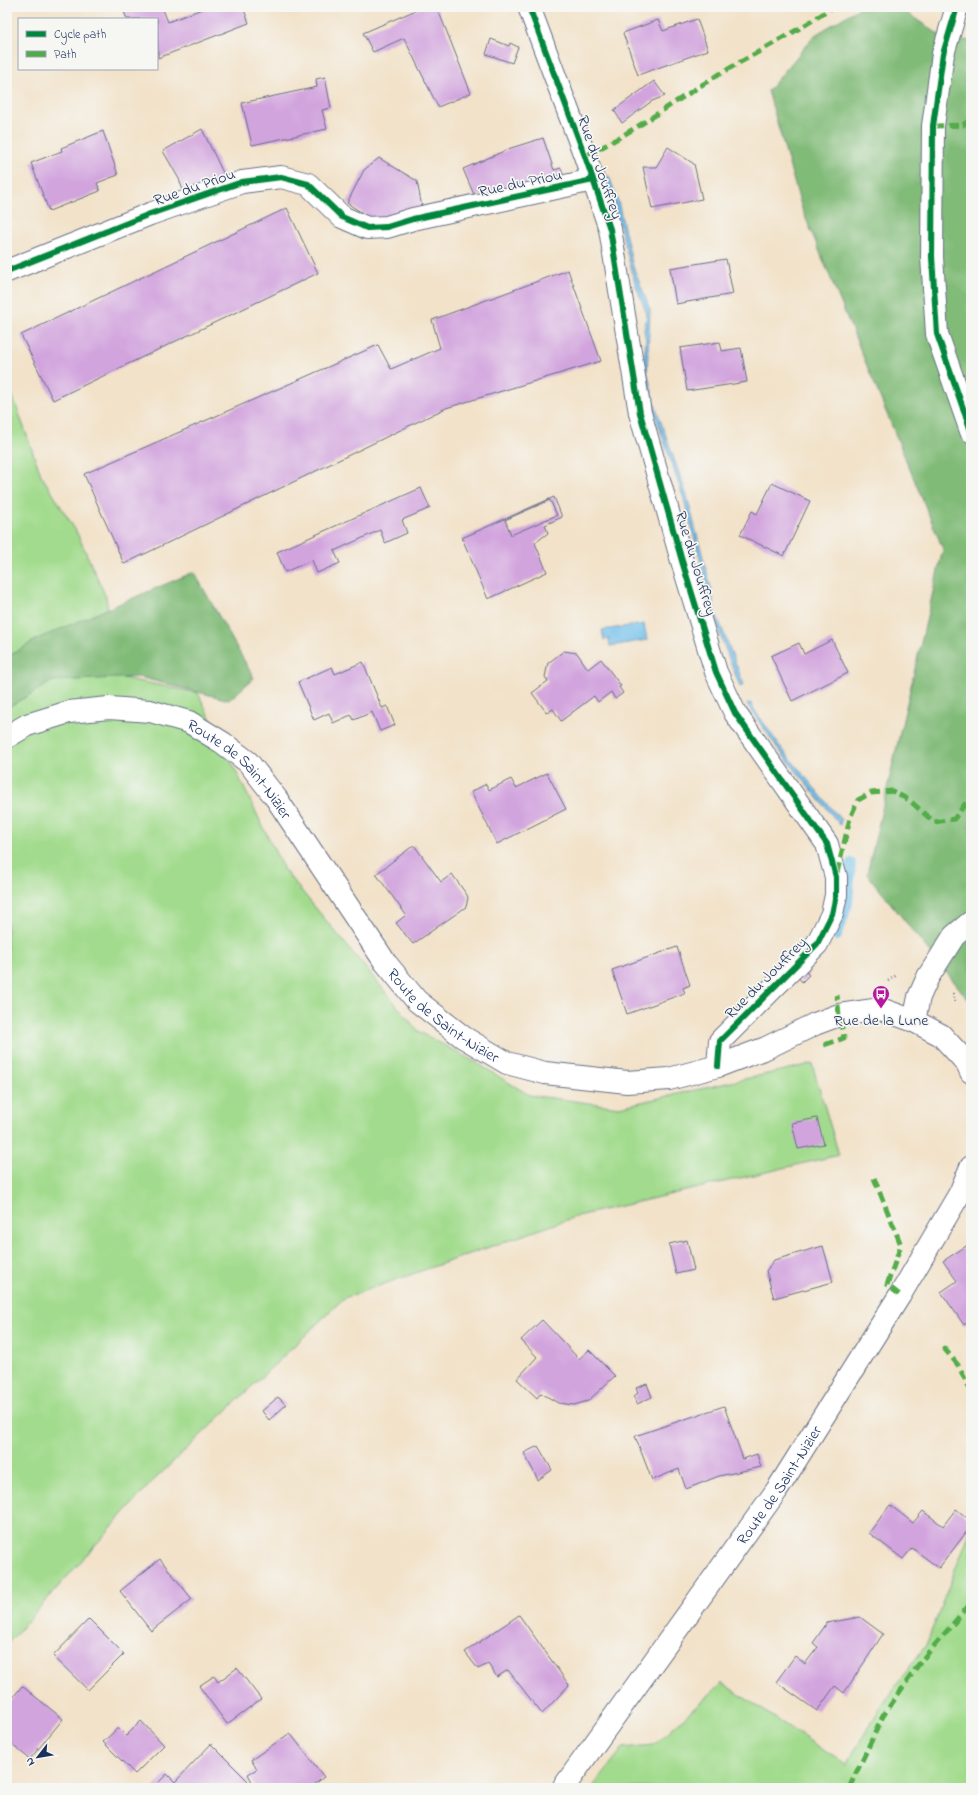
<svg xmlns="http://www.w3.org/2000/svg" width="978" height="1795" font-family="'Indie Flower',sans-serif">
  <rect width="100%" height="100%" fill="#f6f6f2"/>
  <filter id="ink" filterUnits="userSpaceOnUse"><feTurbulence type="fractalNoise" baseFrequency=".025" numOctaves="2"/><feDisplacementMap in="SourceGraphic" scale="8" xChannelSelector="R" yChannelSelector="G"/><feConvolveMatrix kernelMatrix="1 2 1 2 8 2 1 2 1" color-interpolation-filters="sRGB"/></filter>
  <filter id="wash" filterUnits="userSpaceOnUse"><feTurbulence type="fractalNoise" baseFrequency=".012" numOctaves="4" result="noise"/><feDisplacementMap in="SourceGraphic" scale="16" xChannelSelector="R" yChannelSelector="G"/><feGaussianBlur stdDeviation="0.9" result="paint"/><feColorMatrix in="noise" values="0 0 0 0 0 0 0 0 0 0 0 0 0 0 0 0 0 1.4 0 .05"/><feComposite in="paint" operator="in"/></filter>
  <g filter="url(#wash)">
    <rect width="100%" height="100%" fill="#f2e2c9"/>
    <path fill="#a2db8d" stroke="#5e8576" d="M7,380L41,475L76,531L106,597L118,677L198,693L284,870L418,1031L475,1062L529,1095L619,1107L812,1064L839,1155L578,1216L344,1298L151,1483L7,1644Z
      M971,1529V1788H592L623,1748L654,1745L722,1683L846,1765L883,1703L926,1645Z"/>
    <path fill="#81bb78" stroke="#4e756b" d="M861,7H893L901,9L944,38L971,41V1003L867,874L943,549L802,209L768,91L815,35Z
      M194,572L254,678L229,700L139,677L53,681L7,708V657L39,638Z"/>
    <path fill="#70bfeb" stroke="#4677a4" d="M609,176L618,202L633,266L650,310L647,372L656,408L686,493L711,588L715,611L744,685L740,687L713,616L709,593L683,496L647,392L643,368L646,340L644,330L647,314L635,283L612,196L605,177Z
      M644,624L647,640L610,646L609,639L604,640L602,630Z
      M751,703L754,709L779,745L841,820L840,825L776,746L747,704Z"/>
    <g fill="none" stroke-linecap="round" stroke-linejoin="round">
      <path stroke="#70bfeb" stroke-width="10" d="M837,936L848,903L851,863"/>
    </g>
    <g id="blocks">
      <path fill="#d2a4de" fill-rule="evenodd" d="M122,7H162L168,22L207,7H243L249,23L158,58L157,19H127Z
        M423,7H437L471,93L438,107L404,38L373,52L363,33Z
        M697,19L708,50L638,75L623,33L658,20L663,31Z
        M491,39L509,46L510,43L518,47L512,63L486,54Z
        M325,77L331,108L322,110L327,129L252,145L242,103L317,87L316,79Z
        M654,81L665,96L652,101L622,123L614,110Z
        M202,129L226,179L185,196L179,179L163,151Z
        M103,131L118,175L97,183L100,191L49,211L31,163L62,151L61,148Z
        M543,138L554,170L561,168L563,175L475,197L463,169L511,148Z
        M668,147L694,164L702,199L652,209L643,167H656Z
        M379,158L417,181L422,207L373,220L347,203L364,170Z
        M287,208L318,273L53,400L21,335Z
        M726,259L733,294L676,304L670,268Z
        M568,270L601,361L446,408L124,564L84,474L378,345L391,369L440,348L432,320Z
        M720,342L722,351L741,348L747,382L687,391L680,348Z
        M772,483L810,501L784,556L740,535L752,511L757,514Z
        M421,488L430,508L402,520L407,533L385,543L380,530L334,551L340,563L317,573L312,560L285,572L277,552Z
        M554,497L562,517L545,525L548,533L535,543L547,572L488,599L462,538ZM550,500L557,515L511,535L505,520Z
        M832,640L848,673L792,701L771,656L799,643L804,654Z
        M564,651L577,653L588,669L601,659L621,686L619,687L623,693L615,699L611,692L598,702L594,696L561,721L553,709L547,713L532,693L548,681L545,677L548,663Z
        M363,662L382,708L387,706L395,725L380,731L372,712L354,720L351,715L333,723L329,713L314,720L298,682L332,667L335,674Z
        M547,773L566,809L497,844L471,792L486,784L489,790L511,779L516,788Z
        M414,845L441,882L452,874L467,895L468,898L466,907L413,944L396,923L406,915L376,874Z
        M677,947L690,985L683,988L685,993L627,1014L612,970Z
        M805,971L809,975L802,982L799,978Z
        M817,1118L824,1144L798,1149L792,1123Z
        M687,1240L694,1270L676,1274L669,1244Z
        M971,1243V1319L964,1325L941,1292L957,1281L943,1261Z
        M823,1246L833,1282L774,1298L766,1271L774,1260Z
        M542,1320L579,1359L589,1350L615,1376L588,1401L574,1405L558,1403L541,1393L537,1398L517,1379L537,1357L521,1340Z
        M647,1384L652,1397L637,1404L634,1396L638,1393L636,1388Z
        M278,1397L286,1405L269,1420L262,1411Z
        M724,1406L743,1459L757,1454L761,1467L719,1476L686,1489L679,1469L652,1480L635,1436Z
        M538,1446L552,1470L538,1480L524,1453Z
        M890,1505L913,1523L923,1511L943,1526L956,1509L971,1521V1526L939,1568L912,1548L903,1559L869,1533Z
        M160,1559L192,1599L151,1631L120,1591Z
        M519,1615L569,1685L542,1714L508,1670L497,1677L488,1664L478,1669L465,1652Z
        M860,1617L883,1634L844,1693L835,1686L817,1711L776,1682L795,1656L805,1664L818,1647L813,1643L827,1623Z
        M89,1619L124,1654L88,1690L53,1656Z
        M237,1668L261,1699L227,1724L199,1686L214,1676L218,1682Z
        M22,1686L63,1719L30,1759L7,1741V1705Z
        M141,1721L164,1745L135,1774L103,1742L118,1728L126,1736Z
        M290,1733L324,1777L310,1788H255L248,1774L257,1769L251,1760Z
        M211,1744L249,1782L243,1788H153L167,1774L175,1782Z"/>
    </g>
  </g>
  <g filter="url(#ink)">
    <use href="#blocks" fill-opacity="0" stroke="#666e83" stroke-width="1"/>
    <g fill="none" stroke-linecap="round" stroke-linejoin="round">
      <defs>
        <path id="street" d="M529,7L585,156L610,229L640,413L682,561L716,672L735,713L827,844L836,877V895L832,914L817,944L720,1041L718,1066
          M7,271L150,214L242,182L281,177L308,184L342,217L367,228L387,227L413,219L593,180"/>
        <g id="secondary">
          <path d="M957,7L943,54L933,126L932,257L937,334L971,431"/>
          <path id="s1" d="M7,737L27,725L69,712L109,708L150,711L189,722L223,743L248,762L276,798L385,962L417,1001L463,1037L507,1063L545,1073L627,1082L669,1079L718,1066L766,1048L815,1024L839,1015L881,1009L914,1021L941,1035L967,1063L971,1072"/>
          <path d="M914,1021L919,997L928,977L954,936L971,922"/>
          <path id="s2" d="M563,1788L777,1490L900,1295L960,1193L971,1167"/>
        </g>
      </defs>
      <use href="#street" stroke="#666e83" stroke-width="24"/>
      <use href="#secondary" stroke="#666e83" stroke-width="24"/>
      <path stroke="#666e83" stroke-width="2.5" stroke-dasharray="1 3" stroke-linecap="butt" d="M888,981L897,975
        M953,993L955,1004"/>
      <use href="#street" stroke="#fff" stroke-width="22"/>
      <use href="#secondary" stroke="#fff" stroke-width="22"/>
      <path stroke="#52ab49" stroke-width="5" stroke-dasharray="10 5" stroke-linecap="butt" d="M933,126L963,125L971,119
        M585,156C628,135 665,108 705,83C747,57 792,35 833,7
        M837,873L850,818L858,800L871,793L892,791L909,800L934,822L954,819L971,796
        M824,1045L844,1038L839,1015L837,995
        M874,1178L901,1245L887,1285L900,1295
        M943,1347L958,1365L971,1391
        M849,1788L883,1716L921,1661L971,1603"/>
      <defs>
        <path id="cycleway" d="M529,7L585,156L610,229L640,413L682,561L716,672L735,713L827,844L836,877V895L832,914L817,944L720,1041L718,1066
          M957,7L943,54L933,126L932,257L937,334L971,431
          M7,271L150,214L242,182L281,177L308,184L342,217L367,228L387,227L413,219L593,180"/>
      </defs>
      <use href="#cycleway" stroke="#f6f6f2" stroke-width="8"/>
      <use href="#cycleway" stroke="#00873e" stroke-width="6"/>
    </g>
  </g>
  <defs>
    <symbol id="bus-pin" viewBox="-11 -11 22 30"><path d="M0 17L-7.5 6A9.5 9.5 0 1 1 7.5 6Z" fill="#b5179e" stroke="#f6f6f2"/><path d="M-5-6H5V4H4V6H2V4H-2V6H-4V4H-5ZM-3.5-4V0h7V-4ZM-3.5 1.2v1.5H-2V1.2ZM2 1.2v1.5H3.5V1.2Z" fill="#fff"/></symbol>
  </defs>
  <g fill-rule="evenodd">
    <use href="#bus-pin" x="871" y="984" width="20" height="27"/>
  </g>
  <g text-anchor="middle" stroke-width="3.5" stroke-linejoin="round" paint-order="stroke">
    <g font-size="16" fill="#1b2f5e" stroke="#f6f6f2">
      <text transform="translate(601 167) rotate(71)" y="6">Rue du Jouffrey</text>
      <text transform="translate(520 182) rotate(-12)" y="6">Rue du Priou</text>
      <text transform="translate(194 186) rotate(-19)" y="6">Rue du Priou</text>
      <text transform="translate(697 563) rotate(73)" y="6">Rue du Jouffrey</text>
      <text dy="6" stroke="none"><textPath href="#s1" startOffset="259">Route de Saint-Nizier</textPath></text>
      <text transform="translate(765 977) rotate(-45)" y="6">Rue du Jouffrey</text>
      <text dy="6" stroke="none"><textPath href="#s1" startOffset="583">Route de Saint-Nizier</textPath></text>
      <text dy="6" stroke="none"><textPath href="#s2" startOffset="372">Route de Saint-Nizier</textPath></text>
    </g>
    <g font-size="16" fill="#1b2f5e" stroke="#f6f6f2">
      <text x="881" y="1025">Rue de la Lune</text>
    </g>
  </g>
  <rect width="978" height="1795" fill="none" stroke="#f6f6f2" stroke-width="24"/>
  <rect x="18" y="18" width="140" height="52" fill="#f6f6f2" stroke="#9ea6b7"/>
  <rect x="26" y="31" width="20" height="6" fill="#00873e" stroke="#9ea6b7"/>
  <text x="54" y="38" font-size="12" fill="#1b2f5e">Cycle path</text>
  <rect x="26" y="51" width="20" height="6" fill="#52ab49" stroke="#9ea6b7"/>
  <text x="54" y="58" font-size="12" fill="#1b2f5e">Path</text>
  <g transform="translate(38 1757) rotate(239)" stroke="#f6f6f2" stroke-width="3" paint-order="stroke">
  <path d="M0-3L7 15L0 10L-7 15Z" fill="#1b2f5e"/>
  <text y="-6" font-size="11" font-weight="bold" text-anchor="middle" fill="#1b2f5e">N</text>
  </g>
</svg>
